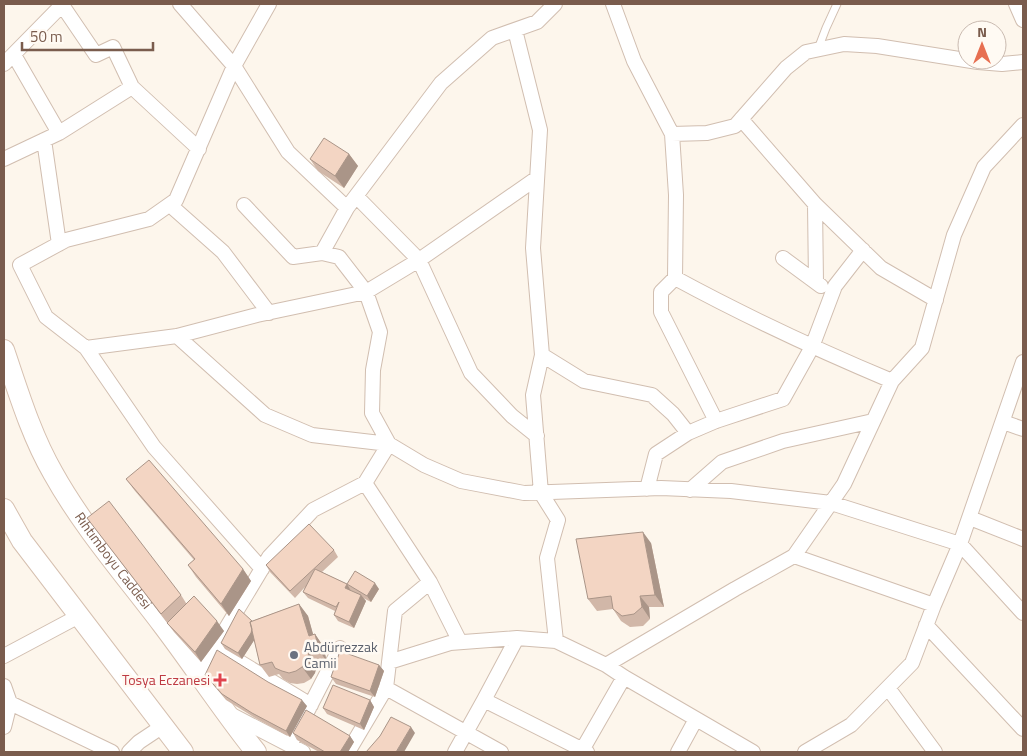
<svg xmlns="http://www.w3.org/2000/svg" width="1027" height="756" font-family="'Titillium Web',sans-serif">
  <rect width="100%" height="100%" fill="#fdf6ec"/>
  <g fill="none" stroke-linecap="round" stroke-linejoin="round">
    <defs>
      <path id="lane" d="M818,49L826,28L837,4"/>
      <path id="street" d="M180,4L234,66L288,152L347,208
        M269,4L234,66L176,200L149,219L66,240L20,265L46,317L86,348L177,336L257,315L366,292L419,260L537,178
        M613,4L634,61L672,134L676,195L675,278L661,292V312L716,421
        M1016,4L1023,20
        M62,5L96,55L113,47L132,87L199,149
        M515,30L540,130L533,248L542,355L533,395L541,493L558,520L547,558L556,641
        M14,55L59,133
        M4,64L63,4
        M741,119L815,204L881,268L936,300
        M672,134L707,133L735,126L786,68L806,52L844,44L877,46L978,62L1002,64L1023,62
        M44,140L59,244
        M4,159L59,133L132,87
        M356,196L419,260L471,373L512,416L537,436
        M815,204L816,282
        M170,205L223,252L269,313
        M244,205L293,257L322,253L339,257L366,292L380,332L373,370L372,413L389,444L365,483L430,582L460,642
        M322,253L347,208L441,83L492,38L537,22L555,4
        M783,258L821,286
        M675,278C745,316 818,350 892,381
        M177,336L265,415L312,435L389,444L424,465L461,481L524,493L661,488L731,491L831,503L960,544L1023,613
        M86,348L154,447L262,569
        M542,355L584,381L652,395L673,414L688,433
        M1003,422L1023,429
        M647,489L656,454L688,433L716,421L783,399L812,347L835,286L863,250
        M690,490L722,462L783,441L873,421
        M970,518L1023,539
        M794,556L934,605
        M926,625L1023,729
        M215,647L311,705
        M4,656L79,616
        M389,662L450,643L517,638L556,641L606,665L624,677L753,752
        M606,665L735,589L794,556L844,484L892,381L922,348L954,235L984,167L1023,125
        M198,675L269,557L313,510L365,483
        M4,686L10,703L4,727
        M386,688L501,752
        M888,688L935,752
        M484,700L587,752
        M10,703L112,752
        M230,714L303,752
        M290,745L340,648
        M129,752L139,742L163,726
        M348,752L386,688L395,611L430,582
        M455,752L484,700L517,638
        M581,752L624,677
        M678,752L696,719
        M805,752L851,725L912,663L934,605L960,544L1023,362"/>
      <g id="secondary">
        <path id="s1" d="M4,350C18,391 31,435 53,473C83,527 125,575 162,624C194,666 223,711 256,752"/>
        <path d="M4,509L22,541L183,752"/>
      </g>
    </defs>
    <use href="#lane" stroke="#d1beb0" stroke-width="9"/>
    <use href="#street" stroke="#d1beb0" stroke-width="16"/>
    <use href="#secondary" stroke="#d6c0b0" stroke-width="22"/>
    <use href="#lane" stroke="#fff" stroke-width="7"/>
    <use href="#street" stroke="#fff" stroke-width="14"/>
    <use href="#secondary" stroke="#fff" stroke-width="20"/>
  </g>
  <path fill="#d1b7a8" d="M349,154L358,166L344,188L318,171L310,159Z
    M126,479L243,569L251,581L229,616L196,577L188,565L194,560L135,491Z
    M87,518L181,595L186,603L224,631L201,662L174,632Z
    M651,543L664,607H649L650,619L643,626L630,627L621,621L613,609L597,611L588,599Z
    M334,550L338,557L322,572L347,584L379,589L371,602L363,598L366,601L354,628L338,621L334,615L335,611L308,598L303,592L305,587L295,598L270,572L266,565Z
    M299,604L308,616L313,635L315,634L323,646L327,662L317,664L315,673L311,679L304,683L297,684L290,683L283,679L279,674L269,677L260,665L254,640L242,659L225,649L221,643L252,621Z
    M379,665L384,671L375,697L336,684L331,677Z
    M205,675L307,706L290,737L257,719L226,700Z
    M370,700L374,707L364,730L327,714L323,708Z
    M293,733L350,736L354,742L348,752H319L297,740Z"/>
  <path fill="#aa9588" d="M349,154L358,166L344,188L335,176Z
    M643,532L651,543L664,607L655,595Z
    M243,569L251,581L229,616L221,604Z
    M375,583L379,589L371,602L367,596Z
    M347,584L351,591L345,588Z
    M361,595L366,601L354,628L349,622Z
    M640,596L649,607L650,619L642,607Z
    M299,604L308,616L317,648L309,636Z
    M217,621L224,631L201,662L195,652Z
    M253,621L255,639L242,659L238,653Z
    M315,634L323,646L327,662L319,650Z
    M309,652L317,664L315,673L311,679L302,667Z
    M379,665L384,671L375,697L370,691Z
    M302,700L307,706L290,737L286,731Z
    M370,700L374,707L364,730L360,724Z
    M411,727L415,733L404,752H396Z
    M350,736L354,742L348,752H340Z"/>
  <path fill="#f3d5c3" stroke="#aa9588" d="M324,138L349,154L335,176L310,159Z
    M149,460L243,569L221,604L188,565L195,559L126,479Z
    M109,501L181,595L161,614L87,518Z
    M309,524L334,550L290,591L266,565Z
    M643,532L655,595L640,596L642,607L634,614L622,616L613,609L611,596L588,599L576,539Z
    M315,569L347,584L345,588L361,595L349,622L334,615L339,602L336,607L303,592Z
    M355,571L375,583L367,596L347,584Z
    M194,596L217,621L195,652L167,623Z
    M299,604L309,636L315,634L319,650L309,652L307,661L302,667L296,671L289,673L282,671L275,668L272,662L260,665L250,622Z
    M239,609L252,621L250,622L252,629L251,633L238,653L221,643Z
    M217,650L268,682L302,700L286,731L252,713L222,694L205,675Z
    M340,651L379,665L370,691L331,677Z
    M333,685L370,700L360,724L323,708Z
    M306,710L350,736L340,752H325L293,733Z
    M391,717L411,727L396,752H366L380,736Z"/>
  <circle fill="#6b7280" stroke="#fffaf3" stroke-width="2" cx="294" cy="655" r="5"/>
  <path fill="#e0444e" stroke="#fffaf3" stroke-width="2" d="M217.5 672.5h5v5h5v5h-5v5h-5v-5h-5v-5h5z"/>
  <g text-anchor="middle" stroke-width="5" stroke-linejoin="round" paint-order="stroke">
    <g font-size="14" fill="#7a5c4d" stroke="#fffaf3">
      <text dy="5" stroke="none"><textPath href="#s1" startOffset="239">Rıhtımboyu Caddesi</textPath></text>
    </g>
    <g font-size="14" fill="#5b616d" stroke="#fffaf3" text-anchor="start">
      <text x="304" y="652">Abdürrezzak<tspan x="304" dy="16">Camii</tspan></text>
    </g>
    <g font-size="14" fill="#be3a42" stroke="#fffaf3" text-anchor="end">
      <text x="210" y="685">Tosya Eczanesi</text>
    </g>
  </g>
  <rect width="1027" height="756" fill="none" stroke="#7a5c4d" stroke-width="10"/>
  <g transform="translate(982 45)"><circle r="24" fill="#fffaf3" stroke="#cabbb1"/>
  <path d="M0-4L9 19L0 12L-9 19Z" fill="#e76f51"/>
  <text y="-8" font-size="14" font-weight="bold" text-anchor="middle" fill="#7a5c4d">N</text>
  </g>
  <path d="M22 42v8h131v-8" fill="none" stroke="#7a5c4d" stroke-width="2.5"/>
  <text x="30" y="42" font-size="15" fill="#7a5c4d" stroke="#fffaf3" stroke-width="4" paint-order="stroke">50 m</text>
</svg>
